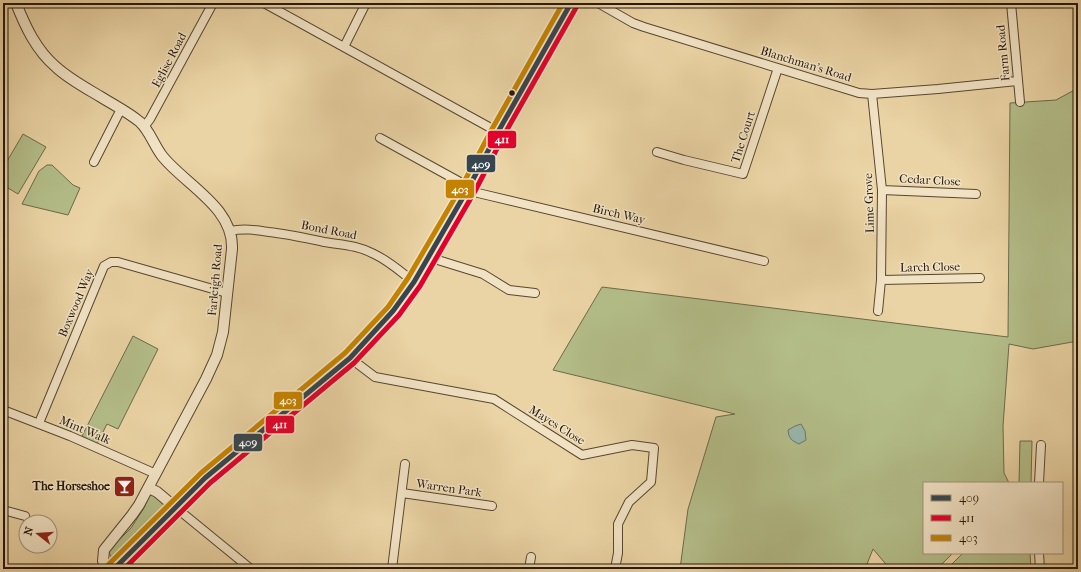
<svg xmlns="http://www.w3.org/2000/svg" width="1081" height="572" font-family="'IM FELL French Canon',serif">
  <rect width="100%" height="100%" fill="#ead3a4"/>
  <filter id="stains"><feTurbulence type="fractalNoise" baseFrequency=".005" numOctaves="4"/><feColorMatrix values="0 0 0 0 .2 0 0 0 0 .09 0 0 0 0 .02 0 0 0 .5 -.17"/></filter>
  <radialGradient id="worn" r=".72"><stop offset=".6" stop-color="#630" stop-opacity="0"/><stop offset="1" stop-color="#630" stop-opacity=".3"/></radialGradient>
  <path fill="#b3bd88" stroke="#6c6a49" d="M1078,88V341L1033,349L1009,344L1003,426L1004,473L1009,483H924V553H953L937,569H890L873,549L865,569H680L688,509L716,417L735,414L553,370L602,287L1008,337L1010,103L1056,100Z
    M23,134L46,147L18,194L3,185V168Z
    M47,165H52L73,185L80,188L68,215L22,204L39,171Z
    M133,336L158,349L118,429L107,424L97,444L82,436Z
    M1020,441H1032L1031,483H1019Z
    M153,494L166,505L165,510L119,555L115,558L111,557L109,552L113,544L124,535L131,528L144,508L149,496Z
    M963,553H1030L1031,569H947Z"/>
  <path fill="#98b7ab" stroke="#6a776b" d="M801,424L805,431L806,440L799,444C791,440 789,439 788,430L795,426Z"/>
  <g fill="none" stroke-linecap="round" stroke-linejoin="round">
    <defs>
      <path id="minor" d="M264,3L498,132
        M598,3L633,23L644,27L859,93L872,94L938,89L1017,81
        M1011,3L1020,102
        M344,47L366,3
        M872,94L882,190L881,280L878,311
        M144,127L150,119L213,3
        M380,138L469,187L478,193L764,261
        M657,152L684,160L743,174L778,68
        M94,162L121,109
        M882,190L976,194
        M230,231C243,228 256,230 269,232C288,234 305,238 324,242C342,245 357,245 374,254C389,261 401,272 414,282
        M428,257L483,274L509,290L535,293
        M881,280L980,278
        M350,358L375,377L494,399L582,455L632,445L654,448L651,482L629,502L618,524V553L615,569
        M3,410L70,436L156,474
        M39,423L104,266L111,262H118L227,293
        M1039,483L1041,445
        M402,493L492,506
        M175,507L251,569
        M3,510L25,516
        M1039,553L1040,569
        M392,569L405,464
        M529,569L531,557"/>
      <path id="tertiary" d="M16,3C25,26 36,50 56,67C69,79 86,88 101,97C114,105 128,112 140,122C150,131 154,146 163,157C186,185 234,208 232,249L223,332L217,355L206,379L139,505L132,515L104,550L103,561L108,569
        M149,488L157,492L175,507"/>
      <path id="secondary" d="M114,569L175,507L205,478L350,358L393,311L414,282L469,187L498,132L571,3"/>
    </defs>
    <use href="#minor" stroke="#574730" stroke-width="10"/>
    <use href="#tertiary" stroke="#574730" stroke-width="12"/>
    <use href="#secondary" stroke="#26180a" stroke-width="14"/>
    <use href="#minor" stroke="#f1e2c4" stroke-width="8"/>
    <use href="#tertiary" stroke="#f1e2c4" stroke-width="10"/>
    <use href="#secondary" stroke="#f1e2c4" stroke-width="12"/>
    <defs>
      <path id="bus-1" d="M114,569L205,478L350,358L393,311L414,282L469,187L498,132L571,3"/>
      <path id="bus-2" d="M124,569L210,483L354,363L399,315L420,286L475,191L504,135L577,6"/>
      <path id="bus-3" d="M109,564L201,473L345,353L388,307L408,278L463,184L492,129L563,3"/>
    </defs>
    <use href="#bus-1" stroke="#f1e2c4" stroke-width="8"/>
    <use href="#bus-2" stroke="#f1e2c4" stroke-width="8"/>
    <use href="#bus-3" stroke="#f1e2c4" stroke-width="8"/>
    <use href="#bus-1" stroke="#36454f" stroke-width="5"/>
    <use href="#bus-2" stroke="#e4002b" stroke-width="5"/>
    <use href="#bus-3" stroke="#c38202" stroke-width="5"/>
  </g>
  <defs>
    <symbol id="bar-square" viewBox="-11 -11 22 22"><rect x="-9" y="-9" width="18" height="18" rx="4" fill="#8f2418" stroke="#f1e2c4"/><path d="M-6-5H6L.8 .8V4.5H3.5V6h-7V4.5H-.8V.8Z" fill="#fff"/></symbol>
  </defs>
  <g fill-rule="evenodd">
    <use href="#bar-square" x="112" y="474" width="25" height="25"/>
  </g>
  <circle fill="#26180a" stroke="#f1e2c4" stroke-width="1.5" cx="512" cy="93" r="3.5"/>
  <g text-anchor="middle" stroke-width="3" stroke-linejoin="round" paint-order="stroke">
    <g font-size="12" fill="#26180a" stroke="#f1e2c4">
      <text transform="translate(1003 53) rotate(-95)" y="4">Farm Road</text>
      <text transform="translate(169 60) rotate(-62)" y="4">Eglise Road</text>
      <text transform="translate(806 64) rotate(17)" y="4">Blanchman's Road</text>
      <text transform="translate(743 137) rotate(-72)" y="4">The Court</text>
      <text transform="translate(930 180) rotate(3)" y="4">Cedar Close</text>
      <text transform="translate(869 203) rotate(-92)" y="4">Lime Grove</text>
      <text transform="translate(619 214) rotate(13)" y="4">Birch Way</text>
      <text transform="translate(329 230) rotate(11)" y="4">Bond Road</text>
      <text transform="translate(930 267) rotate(-1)" y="4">Larch Close</text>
      <text transform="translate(215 280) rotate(-85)" y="4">Farleigh Road</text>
      <text transform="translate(76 303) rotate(-67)" y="4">Boxwood Way</text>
      <text transform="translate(557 425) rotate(32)" y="4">Mayes Close</text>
      <text transform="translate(85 430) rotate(23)" y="4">Mint Walk</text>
      <text transform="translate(449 488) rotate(8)" y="4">Warren Park</text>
    </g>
    <g font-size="12" font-weight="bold" fill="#26180a" stroke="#f1e2c4" text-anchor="end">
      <text x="110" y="490">The Horseshoe</text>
    </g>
  </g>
  <g stroke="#f1e2c4" stroke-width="1.5">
    <rect x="487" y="130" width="30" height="19" rx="4" fill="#e4002b"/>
    <rect x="466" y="154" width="30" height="19" rx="4" fill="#36454f"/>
    <rect x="445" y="179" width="30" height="20" rx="4" fill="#c38202"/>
    <rect x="273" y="391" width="30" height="19" rx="4" fill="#c38202"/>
    <rect x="265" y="415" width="30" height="19" rx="4" fill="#e4002b"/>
    <rect x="233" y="433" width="30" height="19" rx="4" fill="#36454f"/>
  </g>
  <g font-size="11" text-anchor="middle" font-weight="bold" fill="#fff">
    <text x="502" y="143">411</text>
    <text x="481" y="168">409</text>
    <text x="460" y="193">403</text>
    <text x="288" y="404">403</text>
    <text x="280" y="428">411</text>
    <text x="248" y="446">409</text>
  </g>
  <rect width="1081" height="572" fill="none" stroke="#ead3a4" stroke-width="16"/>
  <rect x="4" y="4" width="1073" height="564" fill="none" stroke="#26180a" stroke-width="2"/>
  <rect x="8" y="8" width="1065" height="556" fill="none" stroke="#26180a"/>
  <rect x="923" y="482" width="140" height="72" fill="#f1e2c4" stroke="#a0917a"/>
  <rect x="931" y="495" width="20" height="6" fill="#36454f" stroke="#a0917a"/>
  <text x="959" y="502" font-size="12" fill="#26180a">409</text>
  <rect x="931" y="515" width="20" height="6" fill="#e4002b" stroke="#a0917a"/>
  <text x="959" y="522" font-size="12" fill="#26180a">411</text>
  <rect x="931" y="535" width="20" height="6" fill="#c38202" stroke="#a0917a"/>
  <text x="959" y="542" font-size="12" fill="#26180a">403</text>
  <g transform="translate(38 534) rotate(287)"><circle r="19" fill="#f1e2c4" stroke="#a0917a"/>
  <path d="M0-3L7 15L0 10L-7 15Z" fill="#8f2418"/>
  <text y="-6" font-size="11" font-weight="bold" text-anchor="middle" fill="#26180a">N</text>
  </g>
  <rect width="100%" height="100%" filter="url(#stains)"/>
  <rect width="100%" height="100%" fill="url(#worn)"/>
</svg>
